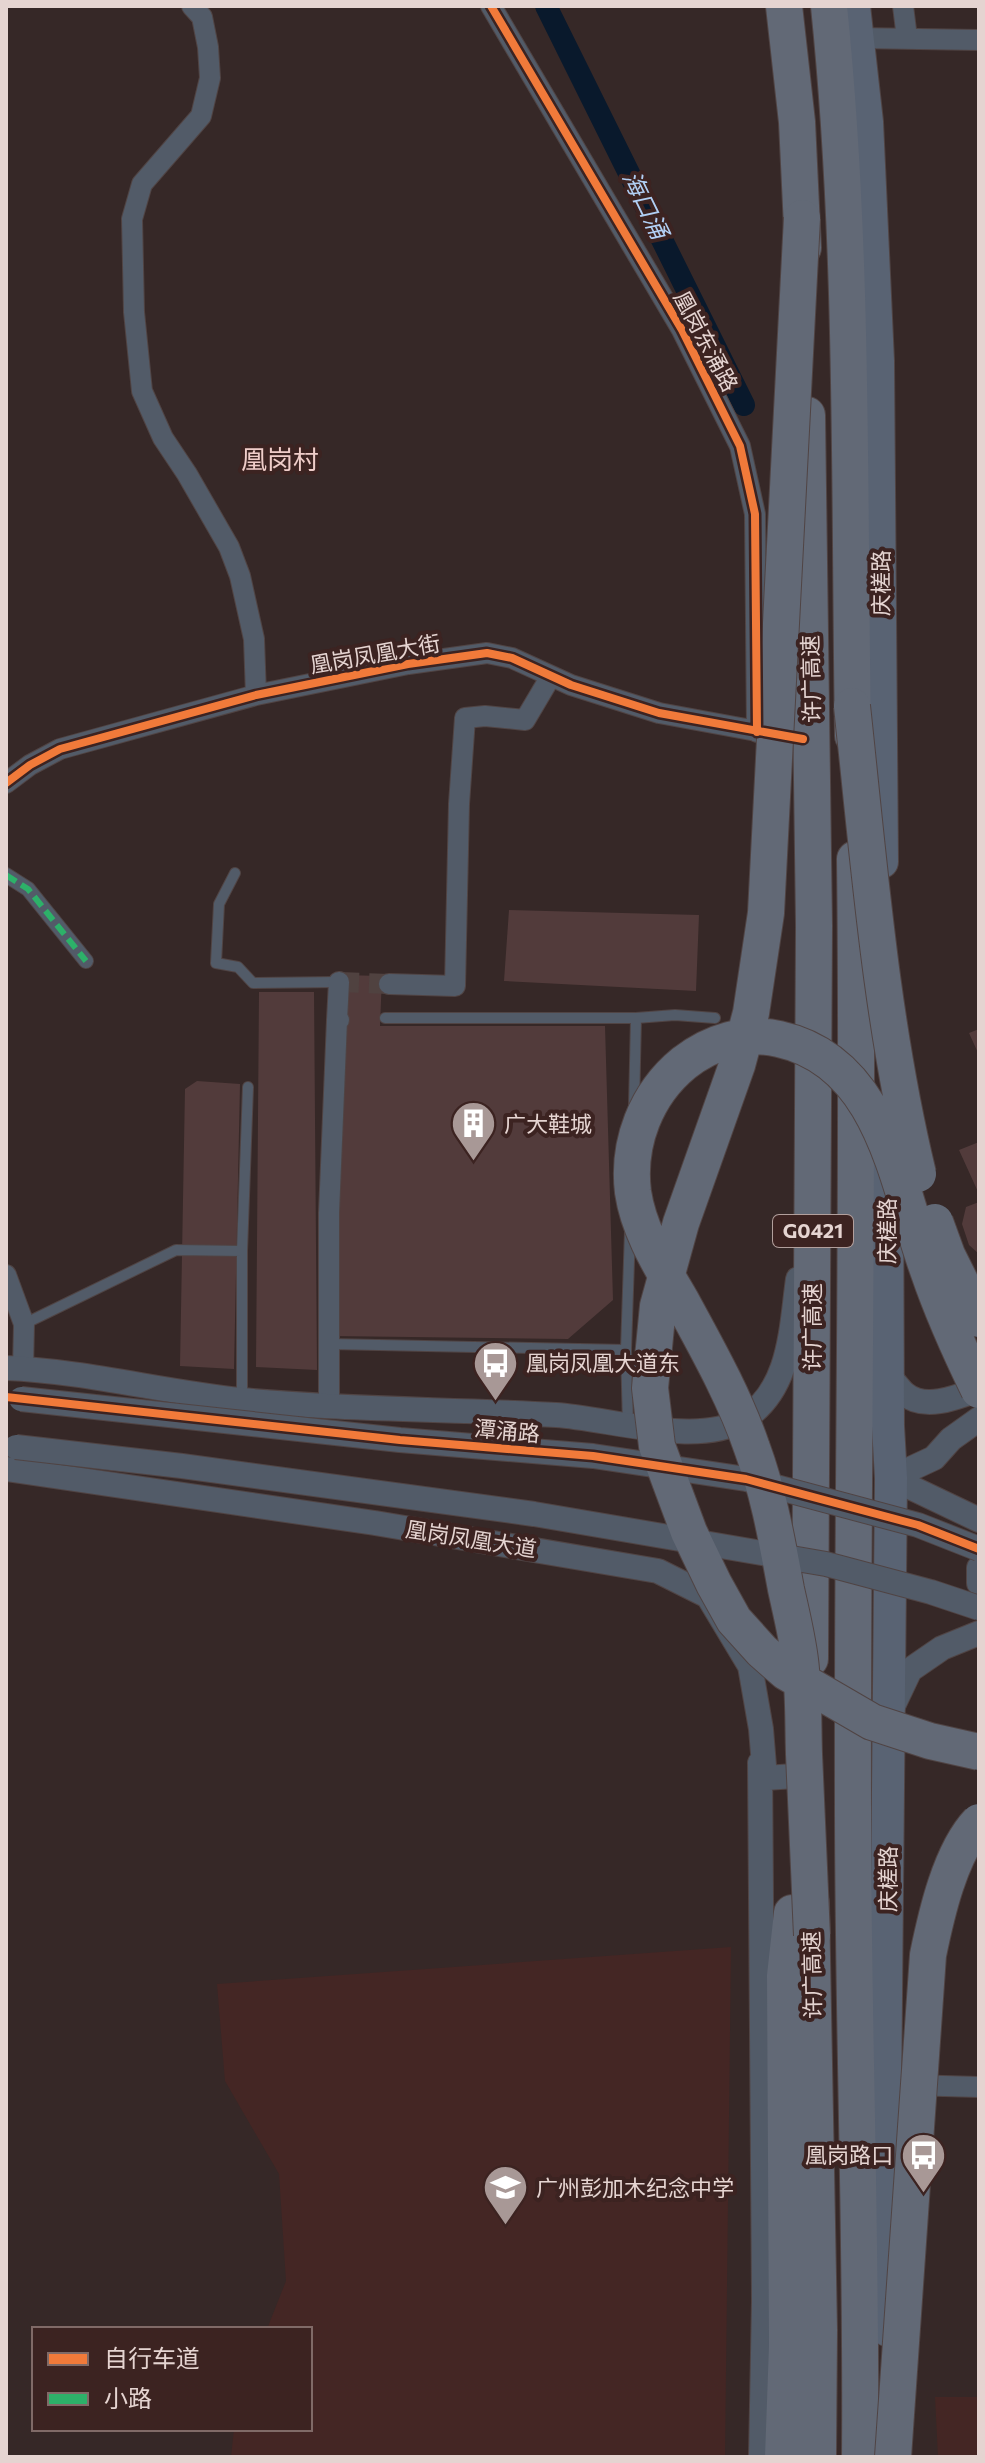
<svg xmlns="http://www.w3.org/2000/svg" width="985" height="2463" font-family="Commissioner,'Noto Sans SC',sans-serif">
  <rect width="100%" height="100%" fill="#362827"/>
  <path fill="#442624" d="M731,1947L725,2457H231L234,2429H310V2329H267L286,2281L279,2174L225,2081L217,1984Z
    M935,2397H979V2457H938Z"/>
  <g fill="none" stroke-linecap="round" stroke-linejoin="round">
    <path stroke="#09192c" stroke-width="22" d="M546,6L744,405"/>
  </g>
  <path fill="#523b3b" d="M509,910L699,915L696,991L504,981Z
    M342,975L382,976L380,1026H605L613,1300L568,1339L331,1336Z
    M259,992H314L317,1370L256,1367Z
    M979,1029V1055L969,1033Z
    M197,1081L240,1084L234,1369L180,1366L185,1089Z
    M979,1142V1194L959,1150Z
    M979,1202V1254L969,1245L962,1224L966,1207Z"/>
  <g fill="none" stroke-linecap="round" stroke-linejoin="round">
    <path stroke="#504240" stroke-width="20" stroke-dasharray="20 10" stroke-linecap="butt" d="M339,982L389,984"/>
    <defs>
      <path id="service" d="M235,873L219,904L216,963L238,967L253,983L339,982
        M385,1018H636L675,1015L715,1018
        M634,1107L636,1018
        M24,1324L176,1250L242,1251
        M330,1344L626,1350
        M242,1400V1251L248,1087
        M628,1425L626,1350L630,1231"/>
      <path id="pedestrian" d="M6,875L28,889L86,961"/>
      <path id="minor" d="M192,6L202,17L208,47L210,78L201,116L142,184L132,219L134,312L142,391L163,438L187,474L229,547L240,576L254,639L256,695
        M491,6L682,330L740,446L755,514L757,732
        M903,6L907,38
        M858,38L979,40
        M6,783L30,765L60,749L256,695L408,664L487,653L512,658L571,685L659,713L784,736
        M389,984L455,986L459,804L465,718L485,716L525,720L551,676
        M337,1020L339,982
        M6,1275L24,1324L23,1369
        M329,1404V1213L337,1020H339
        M909,2085L979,2087"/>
      <path id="tertiary" d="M6,1368C85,1371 162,1392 241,1400C345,1410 451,1409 556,1415C607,1418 697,1447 742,1420C791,1391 791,1329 798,1279
        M888,1375C894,1381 899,1389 905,1394C925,1411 958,1397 979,1389
        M6,1469L375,1523L658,1571L708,1596L750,1666L761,1729L765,1778L795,1776
        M891,1478L934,1458L951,1439L979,1419
        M891,1478L979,1520
        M979,1568V1583
        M892,1708L910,1670L942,1648L979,1633
        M760,1763L764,2301L761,2457"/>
      <path id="primary" d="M854,6L867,122L878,361L882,862
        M887,1156L888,1426L891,1478L885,2100L887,2330"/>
      <path id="motorway" d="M784,6L797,122L803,248
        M829,6C854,248 849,492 853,736
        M807,415L814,926L810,1659
        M855,859C859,1175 852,1491 853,1806C853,2023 862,2240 860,2457
        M811,1903L819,2330L818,2457
        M783,2457L787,2346L785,1976L792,1913"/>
    </defs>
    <use href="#service" stroke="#504444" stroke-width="12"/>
    <use href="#pedestrian" stroke="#504444" stroke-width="16"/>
    <use href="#minor" stroke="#504444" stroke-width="22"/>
    <use href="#tertiary" stroke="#504444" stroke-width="26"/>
    <use href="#primary" stroke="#504444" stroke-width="34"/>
    <use href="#motorway" stroke="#504444" stroke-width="38"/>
    <use href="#service" stroke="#525b68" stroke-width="10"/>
    <use href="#pedestrian" stroke="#525b68" stroke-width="14"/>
    <use href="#minor" stroke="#525b68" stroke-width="20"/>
    <use href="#tertiary" stroke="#525b68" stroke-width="24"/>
    <use href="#primary" stroke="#596373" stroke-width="32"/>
    <use href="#motorway" stroke="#626976" stroke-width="36"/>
    <defs>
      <path id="tertiary-bridge" d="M21,1399L400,1440L593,1456L746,1479L918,1525L979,1549
        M16,1447L182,1466L534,1514L826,1564L931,1592L979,1608"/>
      <path id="motorway-bridge" d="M802,218L766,913L751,1013L737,1065L681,1223L658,1306L650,1388L657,1446L689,1532L714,1584L734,1620L762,1651L786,1672L872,1722L930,1741L979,1752
        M852,706C869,863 881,1021 918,1174
        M935,1222L947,1255L979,1319
        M812,1935C809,1875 807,1815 804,1754C803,1723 804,1691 800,1660C797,1636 791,1612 786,1589C777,1541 769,1494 752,1448C735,1398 708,1350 683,1304C663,1269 639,1233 633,1192C627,1143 646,1094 684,1063C711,1042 745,1031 779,1039C884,1062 897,1185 928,1270C942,1311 960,1351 979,1390
        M893,2457L928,1955C936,1916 950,1852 979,1822"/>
    </defs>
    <use href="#tertiary-bridge" stroke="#504444" stroke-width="26" stroke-linecap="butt"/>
    <use href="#motorway-bridge" stroke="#504444" stroke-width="38" stroke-linecap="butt"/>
    <use href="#tertiary-bridge" stroke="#525b68" stroke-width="24"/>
    <use href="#motorway-bridge" stroke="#626976" stroke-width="36"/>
    <path stroke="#2db169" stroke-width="6" stroke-dasharray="12 6" stroke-linecap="butt" d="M6,875L28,889L86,961"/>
    <defs>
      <path id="cycleway" d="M491,6L682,330L740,446L755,514L757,732
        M6,783L30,765L60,749L256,695L408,664L487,653L512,658L571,685L659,713L803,739
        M6,1397L400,1440L593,1456L746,1479L918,1525L979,1549"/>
    </defs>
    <use href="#cycleway" stroke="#3c2321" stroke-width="13"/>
    <use href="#cycleway" stroke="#f17a3a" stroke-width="8"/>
  </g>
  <defs>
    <symbol id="building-pin" viewBox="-11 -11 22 30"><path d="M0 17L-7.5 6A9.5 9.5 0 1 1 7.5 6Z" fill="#a89896" stroke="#3c2321"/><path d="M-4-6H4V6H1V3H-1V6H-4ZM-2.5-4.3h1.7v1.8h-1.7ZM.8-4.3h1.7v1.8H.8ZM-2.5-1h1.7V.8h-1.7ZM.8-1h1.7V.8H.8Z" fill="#fff"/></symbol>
    <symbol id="bus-pin" viewBox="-11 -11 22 30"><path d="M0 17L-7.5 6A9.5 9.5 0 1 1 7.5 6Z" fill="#a89896" stroke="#3c2321"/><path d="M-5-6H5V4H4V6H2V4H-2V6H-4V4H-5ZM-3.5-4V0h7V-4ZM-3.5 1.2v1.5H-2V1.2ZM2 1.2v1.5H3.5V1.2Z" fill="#fff"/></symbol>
    <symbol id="school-pin" viewBox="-11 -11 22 30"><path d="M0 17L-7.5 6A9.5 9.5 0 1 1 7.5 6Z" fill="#a89896" stroke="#3c2321"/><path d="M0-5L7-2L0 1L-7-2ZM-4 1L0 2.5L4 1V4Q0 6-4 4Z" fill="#fff"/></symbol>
  </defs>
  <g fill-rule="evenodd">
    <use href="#building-pin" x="448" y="1098" width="51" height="69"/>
    <use href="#bus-pin" x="470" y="1338" width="51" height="69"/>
    <use href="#bus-pin" x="898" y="2130" width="51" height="69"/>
    <use href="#school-pin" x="480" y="2162" width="51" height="69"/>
  </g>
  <g text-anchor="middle" stroke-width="8" stroke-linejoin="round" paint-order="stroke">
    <rect fill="#3c2321" stroke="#b29f9c" stroke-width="2" x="773" y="1215" width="80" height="32" rx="6"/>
    <g font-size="20" font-weight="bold" fill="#e5d4d1">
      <text x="813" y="1238">G0421</text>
    </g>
    <g font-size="22" fill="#e5d4d1" stroke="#3c2321">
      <text transform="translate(706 341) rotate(62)" y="8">凰岗东涌路</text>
      <text transform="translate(881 583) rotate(-90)" y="8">庆槎路</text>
      <text transform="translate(375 654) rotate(-10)" y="8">凰岗凤凰大街</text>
      <text transform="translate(811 679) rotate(-91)" y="8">许广高速</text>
      <text transform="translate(887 1231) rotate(-90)" y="8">庆槎路</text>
      <text transform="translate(812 1327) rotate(-90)" y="8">许广高速</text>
      <text transform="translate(507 1431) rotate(5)" y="8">潭涌路</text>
      <text transform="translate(471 1539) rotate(9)" y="8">凰岗凤凰大道</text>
      <text transform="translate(888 1879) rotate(-90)" y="8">庆槎路</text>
      <text transform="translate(812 1975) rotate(-91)" y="8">许广高速</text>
    </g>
    <g font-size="22" fill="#e5d4d1" stroke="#3c2321" text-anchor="start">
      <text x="504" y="1132">广大鞋城</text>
      <text x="526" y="1371">凰岗凤凰大道东</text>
      <text x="893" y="2163" text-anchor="end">凰岗路口</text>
      <text x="536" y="2196">广州彭加木纪念中学</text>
    </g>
    <g font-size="24" font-style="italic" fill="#b1cff4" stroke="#3c2321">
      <text transform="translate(645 205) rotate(64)" y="8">海口涌</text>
    </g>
    <g font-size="26" fill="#efcdc9" stroke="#3c2321">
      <text x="280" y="469">凰岗村</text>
    </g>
  </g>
  <rect width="985" height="2463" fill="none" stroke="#e5d4d1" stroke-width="16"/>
  <rect x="32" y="2327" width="280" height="104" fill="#3c2321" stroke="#806a67" stroke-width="2"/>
  <rect x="48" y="2353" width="40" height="12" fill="#f17a3a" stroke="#806a67" stroke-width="2"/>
  <text x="104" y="2367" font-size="24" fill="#e5d4d1">自行车道</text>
  <rect x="48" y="2393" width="40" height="12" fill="#2db169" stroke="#806a67" stroke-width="2"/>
  <text x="104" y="2407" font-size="24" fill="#e5d4d1">小路</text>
</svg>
